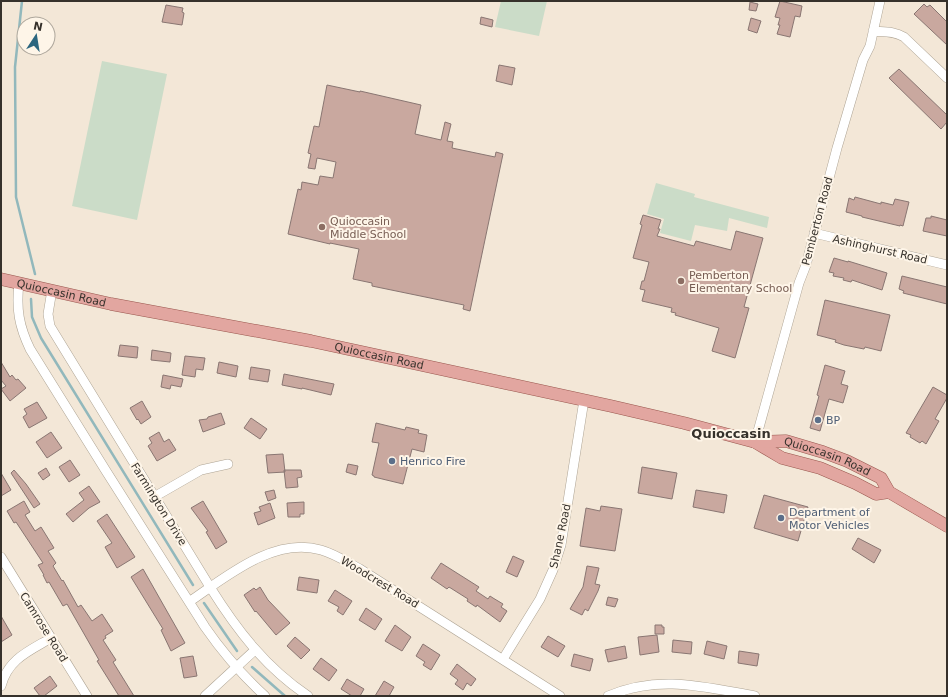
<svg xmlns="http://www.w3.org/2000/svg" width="948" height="697" font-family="'DejaVu Sans',sans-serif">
  <rect width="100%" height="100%" fill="#f3e7d7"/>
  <path fill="#cbdcc8" d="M501,1H547L539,36L495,27Z
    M102,61L167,74L137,220L72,206Z
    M656,183L695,194L694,197L769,217L767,228L729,218L727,231L695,225L691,241L660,233L664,219L647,214Z"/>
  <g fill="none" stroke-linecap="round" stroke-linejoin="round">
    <path stroke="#92b8bc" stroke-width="2.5" d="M22,1L15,67L16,197L35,274
      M31,299L32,317L41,338L193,585
      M204,603L237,651
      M252,667L285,696"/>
  </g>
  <path fill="#c9a89f" stroke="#897672" d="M780,1L802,6L800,17L795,16L790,37L777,34L780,25H778L780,18L775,17Z
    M750,2L758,4L756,11L749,10Z
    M924,4L927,7L930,5L947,22V45L914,14Z
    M166,5L183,8L182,12L184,13L182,25L162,22Z
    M481,17L493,20L492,27L480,24Z
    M751,18L761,21L757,33L748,30Z
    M499,65L515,68L512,85L496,81Z
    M899,69L947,115V122L941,129L889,78Z
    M327,85L360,92V91L421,105L415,134L441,140L445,122L451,124L447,141L453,142L452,148L495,157L496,152L503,154L470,311L463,309L464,305L372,286V283L353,279L359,249L330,243V244L288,234L298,189L301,190L302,182L318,185L320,176L333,178L336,162L317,158L315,169L308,168L311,154L308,153L314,126L319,127Z
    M855,197L881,204V202L893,205L895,199L909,202L903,226L900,225V226L862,217V216L846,212L849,198L854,200Z
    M643,215L661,220L658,229H660L657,236L694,246L696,241L731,250L736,231L763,238L744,307L749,308L735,358L712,351L719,328L675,315L676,313L671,312L672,308L642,301L645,290L640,289L642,281H644L649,262L633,258L642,225L640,224Z
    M931,216L947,220V236L923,231L926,218H931Z
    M834,258L848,262V261L887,273L882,290L852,280L851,282L843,280L844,278L833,276L834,273L829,272Z
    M902,276L947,287V304L903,293L904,291L899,289Z
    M825,300L890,315L881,351L865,347L864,349L844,345L835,342L836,340L817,335Z
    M120,345L138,347L137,358L118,356Z
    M152,350L171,353L170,362L151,360Z
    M185,356L205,358L203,370L196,369L195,377L182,375Z
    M1,362L10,377L12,375L16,380L18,379L26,388L10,401L1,389L6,386L1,380Z
    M219,362L238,366L236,377L217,373Z
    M825,365L845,371L841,384L848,386L843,403L829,399L820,431L810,428L819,396L817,395Z
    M251,367L270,370L268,382L249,379Z
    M284,374L334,384L331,395L302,388V389L282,385Z
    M163,375L183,379L181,387L171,385L170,389L161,387Z
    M933,387L947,395V398L935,419L939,421L926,444L922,441L920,443L910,437L911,435L906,433Z
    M142,401L151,417L141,424L138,419L137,420L130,408Z
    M37,402L47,418L29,428L23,417L27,414L24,409Z
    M221,413L225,424L203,432L199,420L207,419L208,417Z
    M251,418L267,429L260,439L244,428Z
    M376,423L405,430L406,427L419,430L418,433L427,435L424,452L412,449L403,484L374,477V476L372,475L379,443L372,442Z
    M51,432L62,448L47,458L36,442Z
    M159,432L164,442L169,439L176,450L157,461L148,446L152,443L149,438Z
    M283,454L285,472L268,473L266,455Z
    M70,460L80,475L69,482L59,467Z
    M348,464L358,466L356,475L346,472Z
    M642,467L677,473L672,499L638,493Z
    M46,468L50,475L43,480L38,473Z
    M14,470L26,484L40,504L34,508L11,473Z
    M284,470H301L302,477L297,478L298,487L286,488Z
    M1,473L11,490L1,496Z
    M89,486L100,502L89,508L73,522L66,514L84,500L79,493Z
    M274,490L276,498L268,501L265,492Z
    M696,490L727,495L724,513L693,507Z
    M764,495L808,507L798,541L754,528Z
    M24,501L30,512L25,515L35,531L41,527L54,548L48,551L56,563L53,566L62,581L63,580L78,607L81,605L92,621L102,614L113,631L105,636L106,638L103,640L116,660L113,662L134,696H119L97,661L99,660L67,604L63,606L49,582L47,583L43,575H44L38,565L43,563L16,522L14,523L7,511Z
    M203,501L227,542L216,549L206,532L208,531L191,508Z
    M304,502V514H300V517H288L287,503Z
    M270,503L275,518L258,525L254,513L261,511L259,507Z
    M601,506L622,509L615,551L580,546L586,508L600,511Z
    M107,514L135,557L117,568L105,547L112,543L97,521Z
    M858,538L881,550L874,563L852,549Z
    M513,556L524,561L517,577L506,572Z
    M441,563L479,587L476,591L488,599L490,596L493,598L503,604L501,607L507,611L500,622L477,605L476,607L467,601L468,599L449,587L447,589L431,578Z
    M587,566L599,568L595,584L600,585L598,591L588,611L585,609L582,615L570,609L583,587Z
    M143,569L185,643L171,651L161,630L163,629L131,577Z
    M299,577L319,580L317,593L297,590Z
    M260,587L268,600L290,623L276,635L256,611L255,612L244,595L254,588L256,590Z
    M335,590L352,601L343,615L337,611L339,607L328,601Z
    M608,597L618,599L615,607L606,605Z
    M366,608L382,619L375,630L359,620Z
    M1,616L12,635L1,642Z
    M395,625L411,637L402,651L385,641Z
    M655,625H662V627H664V634H655Z
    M657,635L659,652L640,655L638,637Z
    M548,636L565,646L558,657L541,647Z
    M295,637L310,650L301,659L287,646Z
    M673,640L692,642L691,654L672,652Z
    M707,641L727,646L724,659L704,654Z
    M423,644L440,655L431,670L423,665L425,662L416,656Z
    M625,646L627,658L608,662L605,650Z
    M739,651L759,654L757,666L738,663Z
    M574,654L593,659L590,671L571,666Z
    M193,656L197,676L184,678L180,658Z
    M321,658L337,670L329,681L313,669Z
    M457,664L476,679L471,686L467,683L463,690L455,684L458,680L450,674Z
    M50,676L57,686L44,696H40L34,688Z
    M347,679L364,689L360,696H352L341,689Z
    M384,681L394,687L389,696H375Z"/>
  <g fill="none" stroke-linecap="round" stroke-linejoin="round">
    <defs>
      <path id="minor" d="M873,31C884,32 894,31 904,37L947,78
        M814,233L947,265
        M19,283C16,309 19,326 30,349L106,471L205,627C223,653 242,675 265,696
        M52,290L48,314L50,326L210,587C237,630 265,667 308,696
        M755,442L799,283L806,265L837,148L863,60L870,46L880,1
        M154,497L201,470L228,464
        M1,557L87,696
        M189,602C226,577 274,536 321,550C335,554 347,562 360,569L560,696
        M503,659L540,599L553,570L561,545L565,520L584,400
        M1,686C8,659 29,651 51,638
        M205,696L255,650
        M608,696C659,674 704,687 755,696"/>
      <g id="major">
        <path id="s1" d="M1,279L111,304L311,341L611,406L684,423L755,442L782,458L820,468L855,483L876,494L889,492"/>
        <path id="s2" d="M755,442L786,441L823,452L847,461L881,478L889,492L947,526"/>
      </g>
    </defs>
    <use href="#minor" stroke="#aea494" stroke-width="10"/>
    <use href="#major" stroke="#99574e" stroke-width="13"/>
    <use href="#minor" stroke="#fff" stroke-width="9"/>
    <use href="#major" stroke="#e2a6a0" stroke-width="12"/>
  </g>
  <g fill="#8d6e63" stroke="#fef5e8" stroke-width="1.5">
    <circle cx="322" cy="227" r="4"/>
    <circle cx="681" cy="281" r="4"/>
  </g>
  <g fill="#5c6f8a" stroke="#fef5e8" stroke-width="1.5">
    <circle cx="818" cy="420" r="4"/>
    <circle cx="392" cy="461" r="4"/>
    <circle cx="781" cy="518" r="4"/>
  </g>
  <g text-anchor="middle" stroke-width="4" stroke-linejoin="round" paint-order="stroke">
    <g font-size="11" fill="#785e54" stroke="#fef5e8" text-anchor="start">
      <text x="330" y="225">Quioccasin<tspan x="330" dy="13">Middle School</tspan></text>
      <text x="689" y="279">Pemberton<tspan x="689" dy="13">Elementary School</tspan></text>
    </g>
    <g font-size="11" fill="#36312b" stroke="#fef5e8">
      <text transform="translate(817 221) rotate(-75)" y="4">Pemberton Road</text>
      <text transform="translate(880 249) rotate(13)" y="4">Ashinghurst Road</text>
      <text dy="4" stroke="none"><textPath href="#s1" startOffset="62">Quioccasin Road</textPath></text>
      <text dy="4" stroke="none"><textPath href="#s1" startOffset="386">Quioccasin Road</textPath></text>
      <text dy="4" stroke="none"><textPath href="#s2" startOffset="75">Quioccasin Road</textPath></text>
      <text transform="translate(159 504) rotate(58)" y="4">Farmington Drive</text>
      <text transform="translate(560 536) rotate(-78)" y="4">Shane Road</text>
      <text transform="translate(380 582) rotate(31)" y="4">Woodcrest Road</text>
      <text transform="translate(44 627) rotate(58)" y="4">Camrose Road</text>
    </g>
    <g font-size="11" fill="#4e5e75" stroke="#fef5e8" text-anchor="start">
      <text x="826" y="424">BP</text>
      <text x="400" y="465">Henrico Fire</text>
      <text x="789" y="516">Department of<tspan x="789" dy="13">Motor Vehicles</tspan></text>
    </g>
    <g font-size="13" font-weight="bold" fill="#36312b" stroke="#fef5e8">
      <text x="731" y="438">Quioccasin</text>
    </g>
  </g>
  <rect width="948" height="697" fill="none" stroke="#36312b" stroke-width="4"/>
  <g transform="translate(36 36) rotate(12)"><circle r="19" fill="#fef5e8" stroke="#aea79c"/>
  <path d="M0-3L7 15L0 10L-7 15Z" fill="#2c667f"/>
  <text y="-6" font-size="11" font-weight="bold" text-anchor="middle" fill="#36312b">N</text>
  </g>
</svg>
